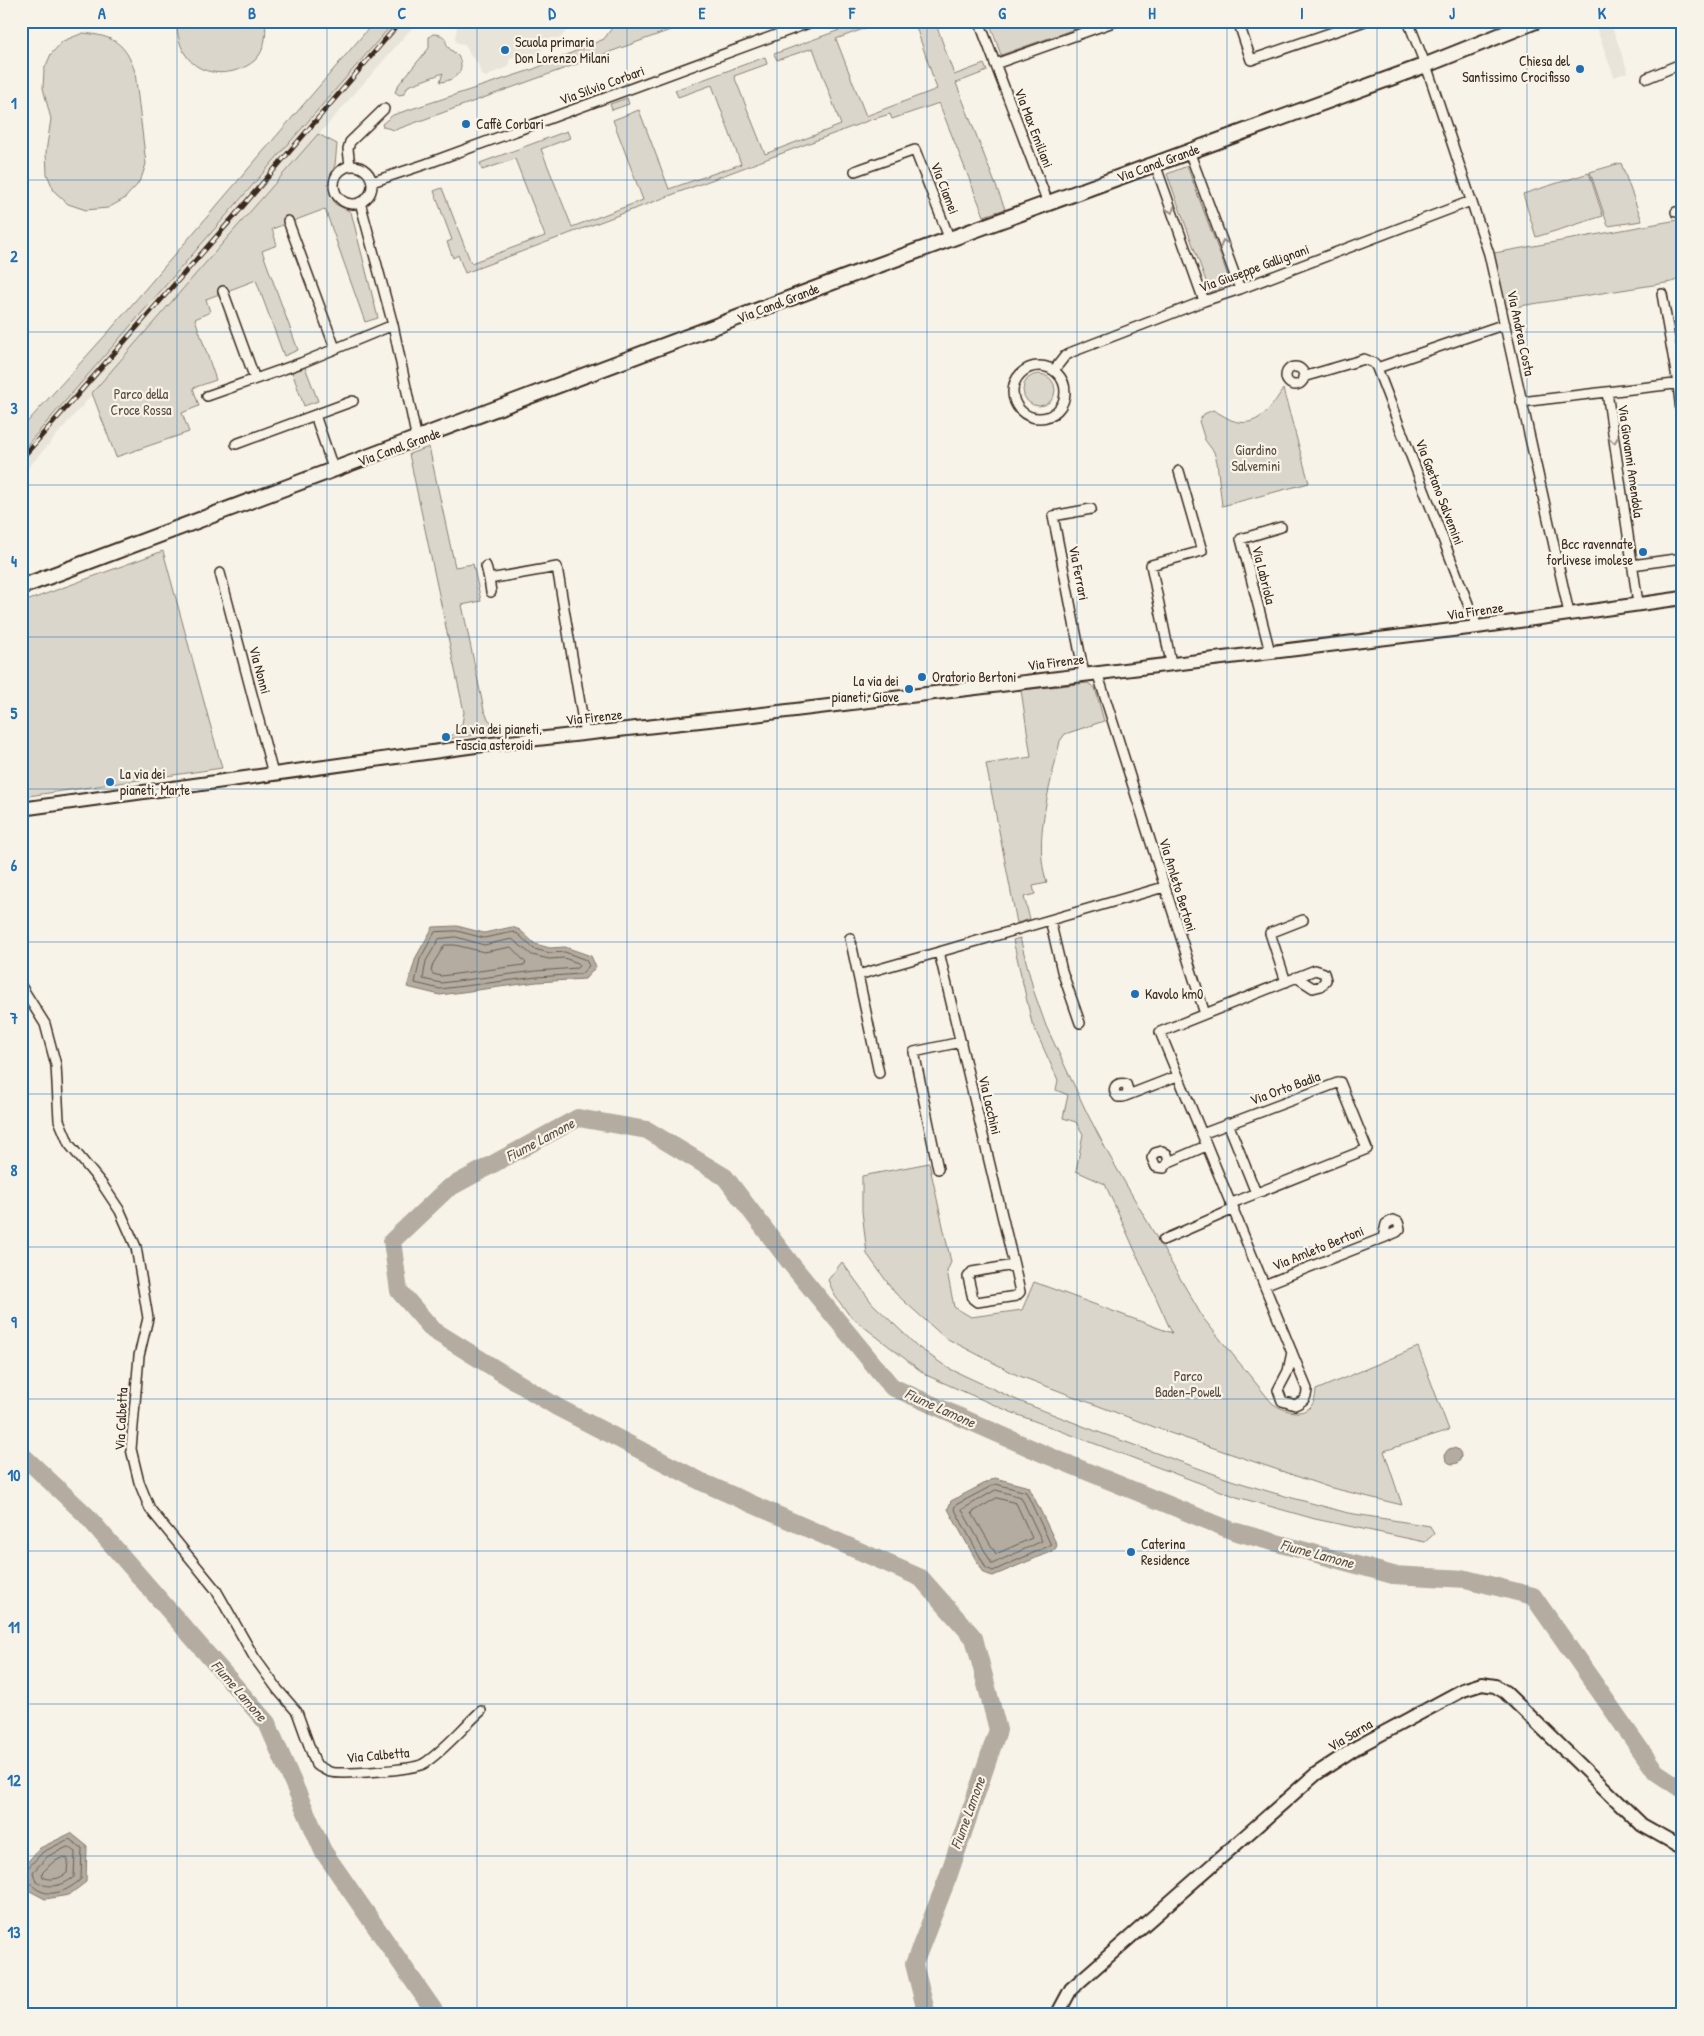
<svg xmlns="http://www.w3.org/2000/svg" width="1704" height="2036" font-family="'Patrick Hand',sans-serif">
  <rect width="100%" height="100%" fill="#f7f3e8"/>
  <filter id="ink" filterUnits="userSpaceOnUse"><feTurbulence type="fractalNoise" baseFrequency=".02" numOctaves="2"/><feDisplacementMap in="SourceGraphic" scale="10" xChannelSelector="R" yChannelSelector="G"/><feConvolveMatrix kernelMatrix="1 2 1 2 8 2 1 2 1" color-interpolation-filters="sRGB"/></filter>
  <g filter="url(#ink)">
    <path fill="#e9e4d9" d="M395,21H418L21,476V452Z
      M456,21H576L571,24V29L566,31L560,39L552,38L540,45L542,51L527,62L521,55L516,56L510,58L508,67L497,71L486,77L481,74L477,62L470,55L465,44L457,43L455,38L457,27L455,25Z
      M1594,21H1610L1628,72L1614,77Z"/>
    <path fill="#dbd6cb" stroke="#8b8074" d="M176,21H265C267,34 265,52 254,61C236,76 203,78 188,58C179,47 178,35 176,21Z
      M375,21H395L21,452V429L111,329Z
      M617,21H695L395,130L383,127L382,124L393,115L534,69L604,39Z
      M864,21L866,28L836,39L866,116L937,89L914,21H935L954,75L984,64L987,71L956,83L1005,209L984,216L939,103L892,119L890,114L870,120L465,273L458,255L453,258L447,242L452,240L434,191L442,188L471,263L545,236L515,159L482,170L480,163L567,131L570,138L541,149L572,227L643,200L613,120L639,110L669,189L741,164L712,85L678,97L675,90L765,57L767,64L734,76L765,154L841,125L813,48L777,60L774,54Z
      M989,21H1097L1001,55Z
      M83,33C113,36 125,42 135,72L146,164L142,176L137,185L124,199L108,208L86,210L68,204L54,191L47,174L46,152L51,119L43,88L44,70L51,54L63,41Z
      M433,34C449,35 443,40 449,48C451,51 455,52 458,56C467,71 454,81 440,82L443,73L408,86L404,94L399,95L395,92L399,84L429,48V37Z
      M627,98L629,104L612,110L610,104Z
      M318,134L337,144L335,165L328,184L335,204L351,212L378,318L365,322L325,209L272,229L277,245L262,251L298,350L284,356L256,280L206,299L210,312L195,319L216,380L193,388L199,406L182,413L189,432L116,457L92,393Z
      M1621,163L1642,221L1608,226L1590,172Z
      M1187,166L1231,284L1210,292L1167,174Z
      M1589,173L1603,216L1536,237L1523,194Z
      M1683,219V277L1672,282L1501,309L1489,254Z
      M305,367L318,401L304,406L292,372Z
      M1023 390a16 16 0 1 1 32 0a16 16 0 1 1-32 0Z
      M1283,389L1309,483L1222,506L1217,462L1214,452L1205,440L1199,421L1204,414L1213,410C1219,413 1225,417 1231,420C1257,430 1271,408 1283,389Z
      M429,447L455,567L473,564L481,601L462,605L484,710L488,719L502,731L449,739L462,724L464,712L409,454Z
      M163,551L222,768L21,797V603Z
      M1088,683L1095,688L1104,721L1065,734L1060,741C1051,784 1032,841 1047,883L1033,886L1035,894L1024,897L1030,919L1017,923L986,764L1031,757L1021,690Z
      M1020,938L1034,992L1046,1026L1088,1115L1109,1155L1203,1318L1272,1403C1289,1415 1315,1419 1316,1390L1418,1347L1449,1430L1384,1451L1402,1505L1328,1487L1170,1433L1017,1375L944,1337L895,1293L867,1254L862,1211V1176L929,1163L951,1262L947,1271L954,1307L971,1317L1022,1310L1034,1282L1172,1333L1105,1184L1076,1171L1083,1134L1076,1122L1063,1118L1068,1095L1056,1090L1058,1080L1032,1023L1013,940Z
      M842,1262L872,1303L918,1347L948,1368L1019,1401L1098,1432L1231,1480L1274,1493L1348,1513L1430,1526L1434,1534L1425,1542L1315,1519L1237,1497L1013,1413L969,1394L926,1375L850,1316L835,1296L828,1280Z"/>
    <path fill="#b4aca0" stroke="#84786c" d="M457,926L484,933L512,927L520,930L535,944L550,948L565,947L591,956L596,967L585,979L537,982L440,995L407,987L416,957L433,927Z
      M1445 1456a8 8 0 1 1 16 0a8 8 0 1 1-16 0Z
      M995,1478L1029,1487L1057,1545L1055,1550L993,1576L983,1573L948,1509L951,1501Z
      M71,1833L87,1846L86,1882L69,1895L45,1899L28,1890L21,1877V1869L40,1848Z"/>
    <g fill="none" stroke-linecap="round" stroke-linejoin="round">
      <path stroke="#6b5e52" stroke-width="1" d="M457,931L484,938L513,932L518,934L534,949L550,953L565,952L586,960L589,966L581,974L537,977L440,989L415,983L420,959L435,932Z
        M456,937L484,945L512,939L532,955L549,959L564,958L578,963L579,966L577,968L536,971L441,983L423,979L426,961L439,939Z
        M445,945H455L484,952L511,947L526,963L524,965L441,976L433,974L431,971L433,964Z
        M996,1484L1026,1492L1051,1545L993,1571L986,1568L954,1508L956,1505Z
        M996,1490L1021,1497L1042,1541L992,1564L962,1510Z
        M997,1498L1016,1503L1032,1538L996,1554L972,1513Z
        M68,1847L75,1852L74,1877C62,1886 50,1889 36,1882L33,1872L47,1857Z
        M64,1857L68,1859L67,1873C60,1879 50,1881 43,1877L42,1873L52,1863Z
        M21,1872L26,1870L43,1852L69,1839L82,1848L81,1879C64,1895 40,1901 27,1878L21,1876"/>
      <path stroke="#b4aca0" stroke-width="18" d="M21,1454L86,1515L267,1723L323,1851L437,2015
        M927,2015L914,1964L948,1877L998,1730L974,1638L921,1578L704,1483L557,1407L433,1330L399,1291L392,1241L447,1189L578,1118L647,1130L725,1177L792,1265L892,1387L1044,1454L1233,1531L1393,1575L1466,1579L1533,1596L1656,1772L1683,1790"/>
      <defs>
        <path id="street" d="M979,21L1048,203
          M1238,21L1251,60L1365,21
          M1408,21L1429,74L1489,254L1569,613
          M995,64L1116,21
          M1647,78L1683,63
          M1189,151L1240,289
          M1155,164L1204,301
          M350,166L348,149L350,142L384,109
          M334 185a19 19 0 1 1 38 0a19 19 0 1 1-38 0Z
          M855,171L915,150L950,240
          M372,182L426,164L814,21
          M360,202L393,325L417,440
          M1676,212L1683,211
          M288,221L335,348
          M223,291L255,379
          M1662,294L1678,384L1683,430
          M1013 392a26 26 0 1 1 52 0a26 26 0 1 1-52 0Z
          M1286 376a9 9 0 1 1 18 0a9 9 0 1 1-18 0Z
          M1054,370L1065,356L1072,352L1204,301L1240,289L1471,201
          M1303,377L1358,361L1364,359L1374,363L1377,368
          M1607,392L1638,603
          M207,396L301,363L393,325
          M1521,402L1683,383
          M315,415L334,471
          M236,444L353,401
          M1632,565L1683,558
          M486,566L489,579
          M220,573L273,774
          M491,592L489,579L557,567L585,733
          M1477,627L1377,368L1505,324
          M1270,652L1241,539L1281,527
          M1171,663L1151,565L1202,551L1179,471
          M1097,672L1205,1014
          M1084,674L1053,516L1091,509
          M1050,920L1062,971L1080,1023
          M850,938L858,975L939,952
          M858,975L879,1073
          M1286,982L1270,933L1303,920
          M21,986L45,1024L56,1065L59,1120L69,1144L102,1184L120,1211L136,1247L148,1318L139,1356L131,1449L139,1482L150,1509L216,1590L254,1657L278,1690L297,1712L316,1765C321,1767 326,1771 330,1772C342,1775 412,1770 423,1764C443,1752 463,1727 481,1711
          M1127,1095L1128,1090L1126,1084C1115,1081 1111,1090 1118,1097H1123L1177,1076
          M1228,1123L1256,1193
          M1202,1134L1340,1082L1367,1149L1232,1203
          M1169,1162L1167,1154L1162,1151L1155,1153L1152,1158L1156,1167L1164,1168L1169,1162L1206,1146
          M938,1169L914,1052L961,1042
          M1163,1240L1234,1209
          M1014,1265L972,1272L968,1277L973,1299L977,1302L1016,1296L1020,1292L1014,1265L939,952L1164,887
          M1264,1285L1383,1238L1397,1232L1400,1229L1398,1222L1393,1220L1386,1224L1383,1238
          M1292,1352L1288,1371L1278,1390L1282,1401L1295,1405C1303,1401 1307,1399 1307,1389L1160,1032L1315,970L1324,973L1326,980L1321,986L1313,988L1296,977"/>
        <path id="secondary" d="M21,809L483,745L754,715L1477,627L1683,598
          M1057,2015L1071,1989L1316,1774L1357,1747L1463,1690L1482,1684L1495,1686L1505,1692L1642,1825L1683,1848"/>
        <path id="primary" d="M21,587L857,273L1426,65L1536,21"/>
      </defs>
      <use href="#street" stroke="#3b2a1e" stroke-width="12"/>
      <use href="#secondary" stroke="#3b2a1e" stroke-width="16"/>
      <use href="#primary" stroke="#3b2a1e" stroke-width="18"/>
      <use href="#street" stroke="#f7f3e8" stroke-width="9"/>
      <use href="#secondary" stroke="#f7f3e8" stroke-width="12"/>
      <use href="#primary" stroke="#f7f3e8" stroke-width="14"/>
      <defs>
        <path id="rail" d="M21,459L231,220L401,21"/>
      </defs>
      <use href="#rail" stroke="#3b2a1e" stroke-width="5"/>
      <use href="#rail" stroke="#f7f3e8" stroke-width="3" stroke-dasharray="9" stroke-linecap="butt"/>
    </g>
    <defs><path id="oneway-chevron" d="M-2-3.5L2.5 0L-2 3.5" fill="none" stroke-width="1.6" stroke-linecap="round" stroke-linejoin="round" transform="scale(1.25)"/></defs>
    <g stroke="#998e83">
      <use href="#oneway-chevron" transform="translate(1171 210) rotate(70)"/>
      <use href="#oneway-chevron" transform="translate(1224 243) rotate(-110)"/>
      <use href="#oneway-chevron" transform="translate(1614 440) rotate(82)"/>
    </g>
  </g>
  <path fill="none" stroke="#1f6fb2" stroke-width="1" stroke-opacity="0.55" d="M177,21V2015M327,21V2015M477,21V2015M627,21V2015M777,21V2015M927,21V2015M1077,21V2015M1227,21V2015M1377,21V2015M1527,21V2015M21,180H1683M21,332H1683M21,485H1683M21,637H1683M21,789H1683M21,942H1683M21,1094H1683M21,1247H1683M21,1399H1683M21,1551H1683M21,1704H1683M21,1856H1683"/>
  <g fill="#1f6fb2" stroke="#f7f3e8" stroke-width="2">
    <circle cx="505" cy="50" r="5"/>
    <circle cx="1580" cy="69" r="5"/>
    <circle cx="466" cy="124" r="5"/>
    <circle cx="1643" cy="552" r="5"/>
    <circle cx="922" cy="677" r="5"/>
    <circle cx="909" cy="689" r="5"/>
    <circle cx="446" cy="737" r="5"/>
    <circle cx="110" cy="782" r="5"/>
    <circle cx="1135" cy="994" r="5"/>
    <circle cx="1131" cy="1552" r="5"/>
  </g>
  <g text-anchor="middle" stroke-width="4.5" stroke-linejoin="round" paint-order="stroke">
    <g font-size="14" fill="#3b2a1e" stroke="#f7f3e8" text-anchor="start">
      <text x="515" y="47">Scuola primaria<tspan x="515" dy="16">Don Lorenzo Milani</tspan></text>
      <text x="1570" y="66" text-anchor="end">Chiesa del<tspan x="1570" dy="16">Santissimo Crocifisso</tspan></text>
      <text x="476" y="129">Caffè Corbari</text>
      <text x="1633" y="549" text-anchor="end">Bcc ravennate<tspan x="1633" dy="16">forlivese imolese</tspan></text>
      <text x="932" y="682">Oratorio Bertoni</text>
      <text x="899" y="686" text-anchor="end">La via dei<tspan x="899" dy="16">pianeti, Giove</tspan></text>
      <text x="456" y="734">La via dei pianeti,<tspan x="456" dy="16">Fascia asteroidi</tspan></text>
      <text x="120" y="779">La via dei<tspan x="120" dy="16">pianeti, Marte</tspan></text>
      <text x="1145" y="999">Kavolo km0</text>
      <text x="1141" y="1549">Caterina<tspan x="1141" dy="16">Residence</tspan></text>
    </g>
    <g font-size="14" fill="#3b2a1e" stroke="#f7f3e8">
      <text transform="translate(602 85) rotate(-20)" y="5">Via Silvio Corbari</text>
      <text transform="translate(1034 128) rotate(69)" y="5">Via Max Emiliani</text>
      <text transform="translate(1158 163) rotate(-20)" y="5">Via Canal Grande</text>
      <text transform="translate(945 188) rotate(69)" y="5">Via Ciamei</text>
      <text transform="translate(1254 268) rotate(-20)" y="5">Via Giuseppe Gallignani</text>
      <text transform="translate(778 303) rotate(-21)" y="5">Via Canal Grande</text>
      <text transform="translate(1521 333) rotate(78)" y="5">Via Andrea Costa</text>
      <text transform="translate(399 447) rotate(-20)" y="5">Via Canal Grande</text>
      <text transform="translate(1631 461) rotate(82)" y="5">Via Giovanni Amendola</text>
      <text transform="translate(1440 492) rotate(69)" y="5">Via Gaetano Salvemini</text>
      <text transform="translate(1079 573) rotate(79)" y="5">Via Ferrari</text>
      <text transform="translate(1264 575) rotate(76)" y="5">Via Labriola</text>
      <text transform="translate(1475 611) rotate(-8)" y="5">Via Firenze</text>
      <text transform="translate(1056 662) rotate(-7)" y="5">Via Firenze</text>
      <text transform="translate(260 670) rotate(75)" y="5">Via Nonni</text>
      <text transform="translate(594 717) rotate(-6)" y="5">Via Firenze</text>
      <text transform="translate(1178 885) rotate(73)" y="5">Via Amleto Bertoni</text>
      <text transform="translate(1285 1088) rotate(-20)" y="5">Via Orto Badia</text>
      <text transform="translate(990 1105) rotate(77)" y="5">Via Lacchini</text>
      <text transform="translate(1318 1248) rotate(-22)" y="5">Via Amleto Bertoni</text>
      <text transform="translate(121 1419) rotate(-87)" y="5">Via Calbetta</text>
      <text transform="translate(1350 1735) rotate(-31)" y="5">Via Sarna</text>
      <text transform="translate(378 1755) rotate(-5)" y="5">Via Calbetta</text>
    </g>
    <g font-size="14" fill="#5b4c41" stroke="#f7f3e8">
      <text x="141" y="399">Parco della<tspan x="141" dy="16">Croce Rossa</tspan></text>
      <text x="1256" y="455">Giardino<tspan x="1256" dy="16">Salvemini</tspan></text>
      <text x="1188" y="1381">Parco<tspan x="1188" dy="16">Baden-Powell</tspan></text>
    </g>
    <g font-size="15" font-style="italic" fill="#5f5145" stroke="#f7f3e8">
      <text transform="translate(540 1140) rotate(-28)" y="5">Fiume Lamone</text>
      <text transform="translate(940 1408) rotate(24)" y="5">Fiume Lamone</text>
      <text transform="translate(1317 1554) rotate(15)" y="5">Fiume Lamone</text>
      <text transform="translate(239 1691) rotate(49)" y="5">Fiume Lamone</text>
      <text transform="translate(968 1813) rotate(-70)" y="5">Fiume Lamone</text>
    </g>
  </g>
  <rect width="1704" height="2036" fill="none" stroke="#f7f3e8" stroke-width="55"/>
  <rect x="28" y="28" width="1648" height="1980" fill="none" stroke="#1f6fb2" stroke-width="2"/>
  <g font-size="16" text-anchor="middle" font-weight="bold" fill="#1f6fb2">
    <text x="102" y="19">A</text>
    <text x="252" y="19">B</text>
    <text x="402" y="19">C</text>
    <text x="552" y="19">D</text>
    <text x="702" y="19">E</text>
    <text x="852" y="19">F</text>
    <text x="1002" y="19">G</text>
    <text x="1152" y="19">H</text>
    <text x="1302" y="19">I</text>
    <text x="1452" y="19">J</text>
    <text x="1602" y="19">K</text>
    <text x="14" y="109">1</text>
    <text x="14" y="262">2</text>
    <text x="14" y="414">3</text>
    <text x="14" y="567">4</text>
    <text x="14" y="719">5</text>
    <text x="14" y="871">6</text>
    <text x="14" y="1024">7</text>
    <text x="14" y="1176">8</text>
    <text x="14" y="1328">9</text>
    <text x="14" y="1481">10</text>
    <text x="14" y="1633">11</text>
    <text x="14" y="1786">12</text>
    <text x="14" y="1938">13</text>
  </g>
</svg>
